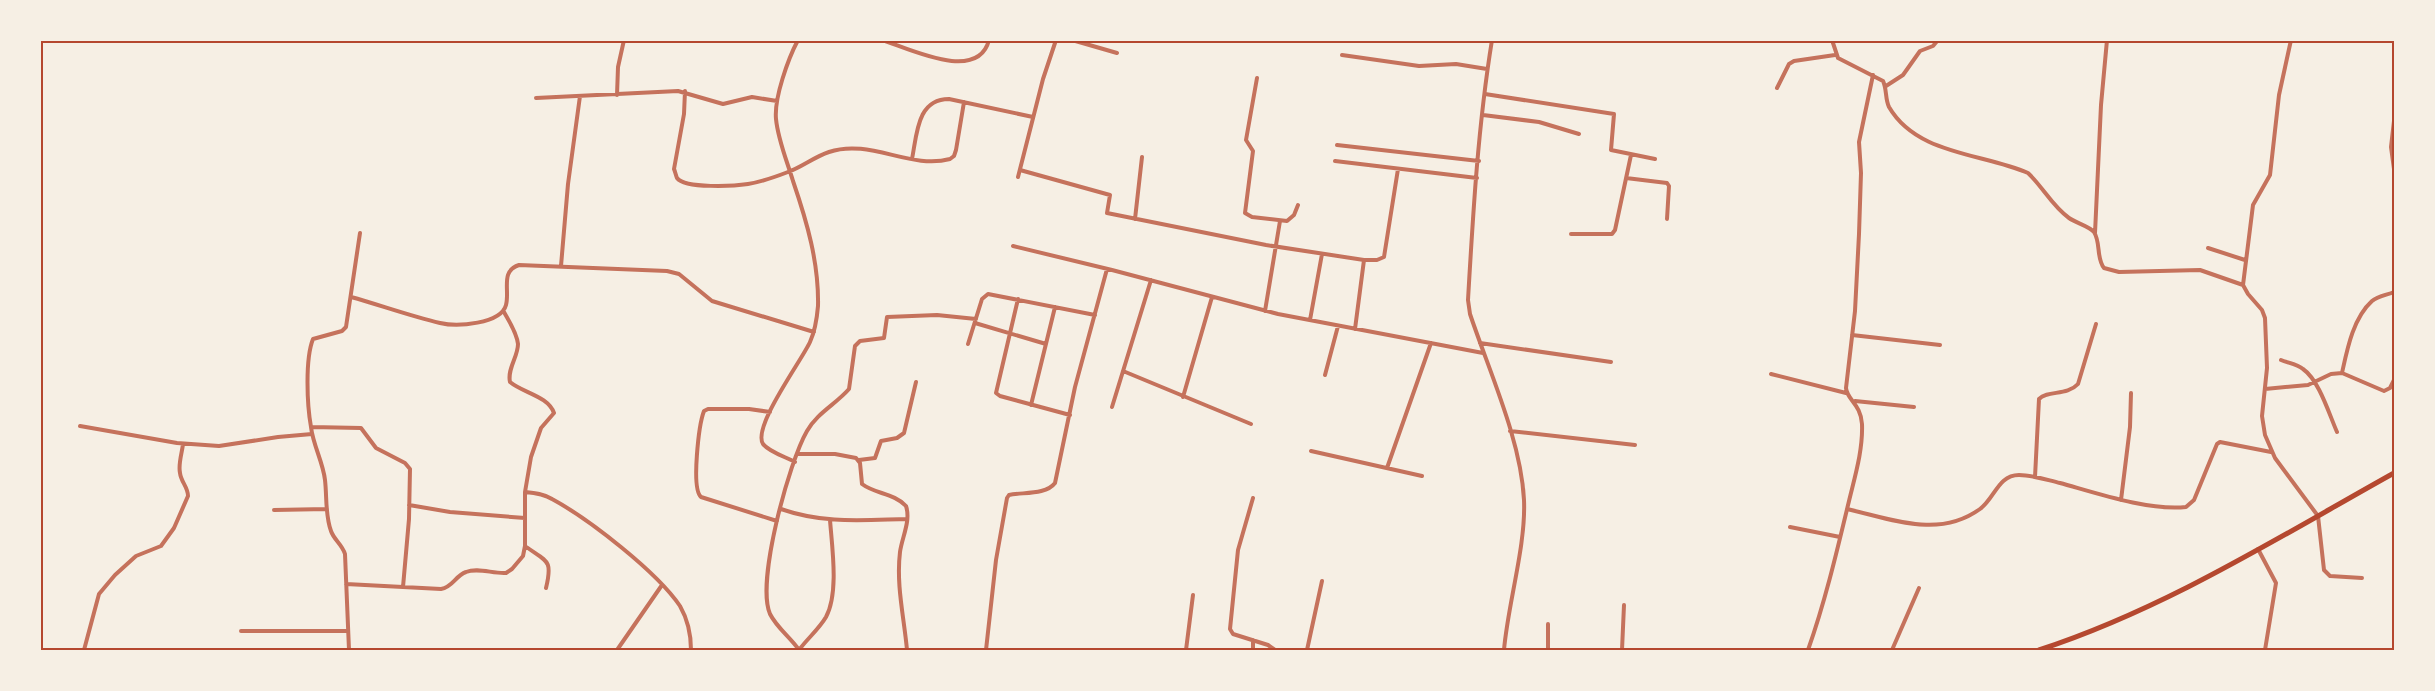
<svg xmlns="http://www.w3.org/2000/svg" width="2435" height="691" font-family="Rubik,sans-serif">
  <rect width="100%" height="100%" fill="#f6efe4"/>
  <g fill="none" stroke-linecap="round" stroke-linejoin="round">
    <path stroke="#c5725c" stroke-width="4" d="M882,40C910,49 978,83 989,40
      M1072,40L1117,53
      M1492,40C1478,126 1473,214 1468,300L1470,314C1489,371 1521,440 1524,500C1526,546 1508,603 1504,650
      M1832,40L1838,58L1883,81C1887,89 1885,99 1889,107C1917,155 1982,153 2028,173C2043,187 2052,206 2069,218C2076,223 2089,226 2094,232C2101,243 2096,258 2104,268L2119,272L2200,270L2243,285
      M2291,40L2279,95L2270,175L2253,205L2243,285L2248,294L2262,310L2265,318L2267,368L2262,416L2265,435L2275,458L2318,516L2324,570L2330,576L2362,578
      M1342,55L1419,66L1456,64L1487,69
      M1257,78L1246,140L1253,151L1245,213L1252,217L1287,221L1294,215L1298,205
      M1886,86L1903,75L1920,51L1933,46L1938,40
      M1777,88L1789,64L1794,61L1835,55
      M685,91L684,114L674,169C675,171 676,176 677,178C685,189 735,186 748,184C761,182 775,177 788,172C802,167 814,157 829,152C870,138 910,170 950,159L954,156L956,150L964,102
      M1485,94L1614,114L1611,150L1655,159
      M617,95L618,67L624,40
      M536,98L678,91L723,104L752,97L777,101
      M1483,115L1539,122L1579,134
      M2394,121L2391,147L2394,169
      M1337,145L1479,161
      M912,159C917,134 917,99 949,99L1033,117
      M1335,161L1477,178
      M1020,170L1110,195L1107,213L1266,245L1364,260H1377L1384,257L1398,169
      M1018,177L1043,79L1056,40
      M1626,178L1667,183L1669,186L1667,219
      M1135,219L1142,157
      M2095,233L2101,105L2107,40
      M1571,234H1612L1615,230L1631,155
      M1013,246L1112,270L1278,314L1483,353
      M2208,248L2245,260
      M561,266L568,184L580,96
      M351,297C380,305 410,316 440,323C457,327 501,324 506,305C510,290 500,271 519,265L667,271L679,274L712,301L814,332
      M1018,299L996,393L1000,396L1070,415
      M1265,311L1280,221
      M1310,320L1322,254
      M975,323L1046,344
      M1355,329L1364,260
      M1852,335L1940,345
      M1480,343L1611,362
      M968,344L982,299L988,294L1095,315
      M2281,360C2288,363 2297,364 2303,369C2319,380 2329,414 2337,432
      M1123,371L1251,424
      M2342,373C2347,350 2353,318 2372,301C2378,296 2387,295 2394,292
      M1771,374L1846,393
      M1325,375L1338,326
      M2265,389L2308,385L2331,374L2342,373L2384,391L2390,388L2394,380
      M1183,397L1212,297
      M1855,401L1914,407
      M1031,405L1055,307
      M1112,407L1151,280
      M770,412L749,409H708L704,411C699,424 691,488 701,497L777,521
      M80,426L177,443L219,446L278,437L312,434
      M311,427L361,428L376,448L405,463L410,469L409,519L403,587
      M1510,431L1635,445
      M1311,451L1422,476
      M798,454H835L856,458L860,463L862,484C875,494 894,493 906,506C911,521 902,537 900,552C896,585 904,617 907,650
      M859,460L875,458L881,441L897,438L904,433L916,382
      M795,462C786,457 769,452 763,444C752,427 802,360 810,342C815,331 817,318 818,306C819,263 807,222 793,181C787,161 778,140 776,119C774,98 788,59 798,40
      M1387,468L1431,343
      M2035,477L2039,399C2048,390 2067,396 2078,384L2096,324
      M525,492C535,493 544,494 552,499C589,519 657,572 680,606C688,620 691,635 691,650
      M1253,498L1238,550L1230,629L1233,634L1268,645L1275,650
      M2121,500L2130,427L2131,393
      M409,505L450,512L525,518
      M781,509C824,524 862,520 907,519
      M1847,509C1892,519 1939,539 1980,509C1995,498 1998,475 2019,475C2033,475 2047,480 2060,483C2096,493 2149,511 2186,507L2194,500L2217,444L2220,442L2271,452
      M274,510L327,509
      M1790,527L1840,537
      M525,546C547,562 553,559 546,588
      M2258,549L2276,583L2265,650
      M346,584L441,589C453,587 455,576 466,572C478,567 493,574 506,573L512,569L523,556L525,546V492L531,457L541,428L554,413C548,396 523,393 510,382C507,369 518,357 518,344C517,333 509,321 504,312
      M241,631H348
      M84,650L99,594L115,575L136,556L161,546L174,528L188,496C188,487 181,482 180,473C178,464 182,453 183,444
      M349,650L345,554C342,544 334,540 331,531C325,515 327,497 325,480C323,462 313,445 311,427C307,405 305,359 313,339L342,331L346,327L360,233
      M617,650L662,585
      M799,650C791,638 777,628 770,614C756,582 789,462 807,431C817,413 836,404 849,389L855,346L860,341L884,338L887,317L937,315L976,319
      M799,650C807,639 819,629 826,617C839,593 832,547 830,520
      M986,650L996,560L1007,498L1009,495C1023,492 1046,495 1055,483L1075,387L1107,269
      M1186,650L1193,595
      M1253,650V640
      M1307,650L1322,581
      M1548,650V624
      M1622,650L1624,605
      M1808,650C1825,602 1837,551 1849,501C1855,476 1863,450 1862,424C1861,404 1847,400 1846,388L1855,311L1859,234L1861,173L1859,142L1873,75
      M1892,650L1919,588"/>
    <path stroke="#b5482f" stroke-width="5" d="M2039,650C2165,609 2279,537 2394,473"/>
  </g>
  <rect width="2435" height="691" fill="none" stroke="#f6efe4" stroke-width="84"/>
  <rect x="42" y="42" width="2351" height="607" fill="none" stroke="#b5482f" stroke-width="2"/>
</svg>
